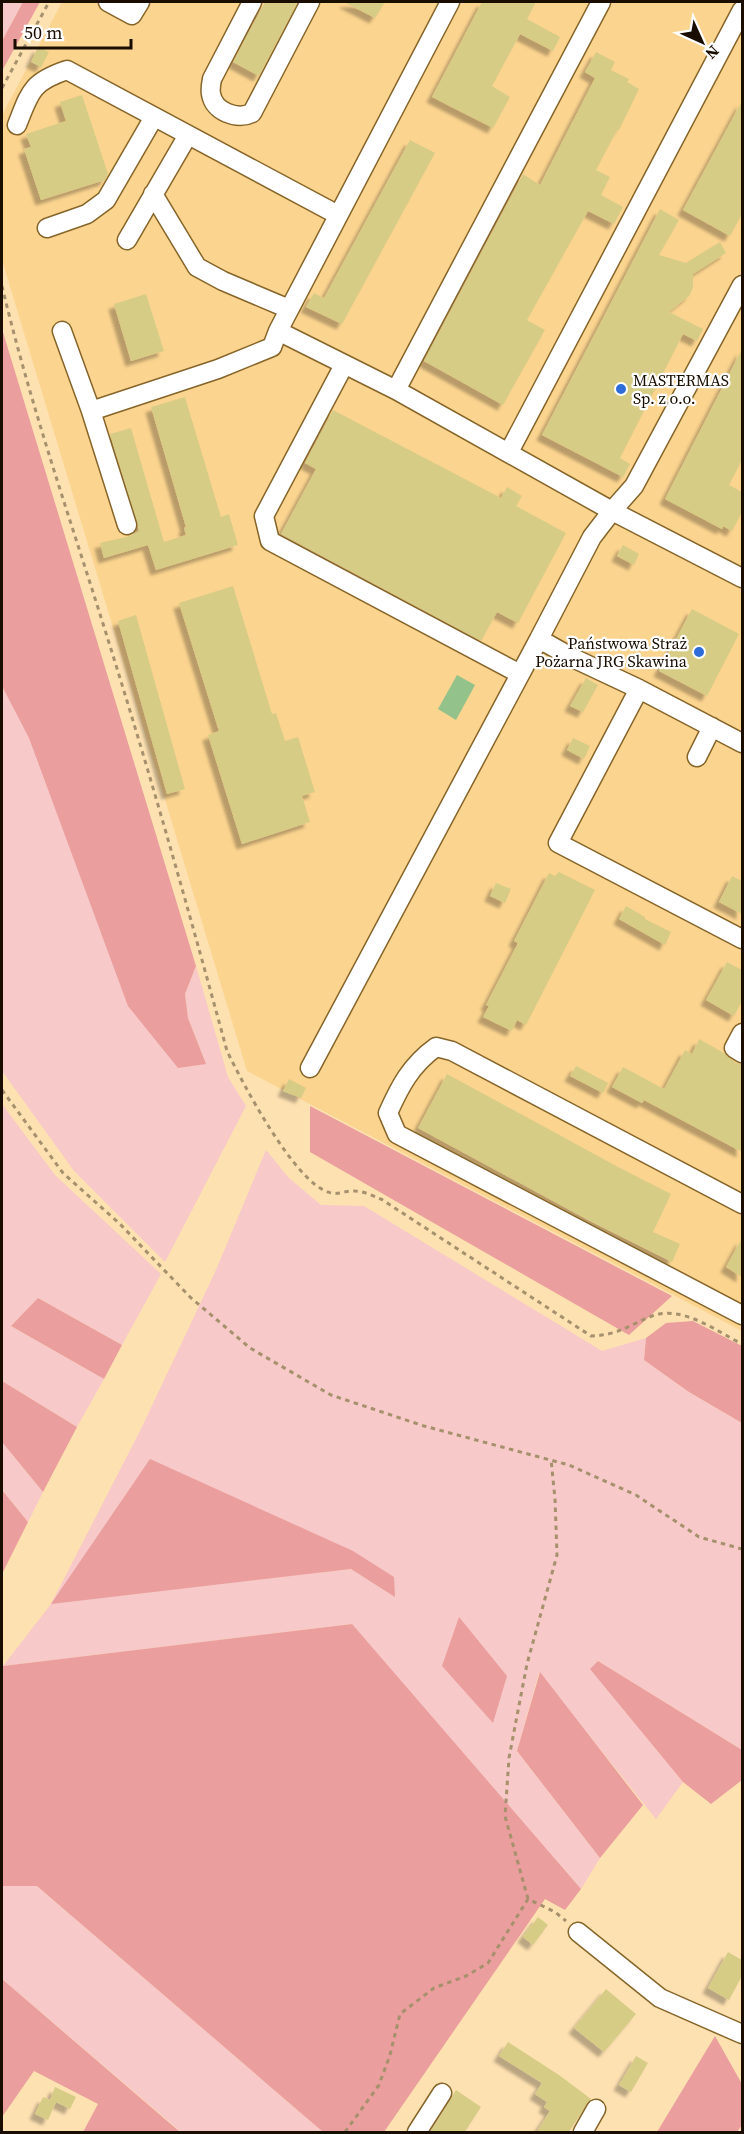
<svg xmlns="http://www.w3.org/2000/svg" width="744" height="2134" font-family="'Source Serif 4',serif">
  <defs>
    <filter id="shadow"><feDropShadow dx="-5.5" dy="5.5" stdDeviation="1.5" flood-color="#0004"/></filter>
  </defs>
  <rect width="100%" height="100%" fill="#fee1b1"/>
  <path fill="#fbd48f" d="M62,2H742V1331L247,1071L2,260V115Z"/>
  <path fill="#f7c9c8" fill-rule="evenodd" d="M2,2H23L2,41Z
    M2,686L206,1064L188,1018L185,994L196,966L228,1077L246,1106L165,1262L74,1171L2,1071Z
    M2,1104L55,1175L161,1274L122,1345L38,1298L11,1326L104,1379L77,1427L2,1381Z
    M266,1150L289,1178L321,1205L364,1206L602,1351L646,1338L644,1360L689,1392L742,1423V1750L598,1661L591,1669L683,1782L656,1819L539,1673L517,1751L600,1858L581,1889L351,1624L3,1666L51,1604L141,1429L216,1270ZM353,1551L395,1596L351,1569L51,1603Z
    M2,1442L43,1492L28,1522L2,1490Z
    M2,1886H37L323,2132H181L2,1979Z"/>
  <path fill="#ea9e9d" d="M23,2H40L2,71V41Z
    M2,329L196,966L185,994L188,1018L206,1064L178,1068L128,1006L29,738L2,686Z
    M310,1106L672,1296L629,1335L310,1152Z
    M38,1298L122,1345L104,1379L11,1326Z
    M693,1321L742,1346V1423L689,1392L644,1360L646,1338L666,1323Z
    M2,1381L77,1427L43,1492L2,1442Z
    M150,1459L353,1551L394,1577L395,1597L351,1569L51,1604Z
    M2,1490L28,1522L2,1574Z
    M459,1617L507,1676L493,1723L442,1666Z
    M352,1624L581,1889L565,1910L545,1899L384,2132H323L37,1886H2L3,1666Z
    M598,1661L742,1750V1780L711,1804L683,1782L590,1669Z
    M540,1672L643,1805L600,1858L517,1751Z
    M2,1979L180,2132H181H83L98,2104L34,2071L2,2117Z
    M715,2036L742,2084V2125L737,2132H657Z"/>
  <path fill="#94c28b" d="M457,675L475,685L456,720L438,709Z"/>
  <path fill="#d7cc86" filter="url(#shadow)" d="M265,2H298L259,76L233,62Z
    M344,2H385L375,18Z
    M482,2H536L527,19L560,37L553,51L520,34L492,86L510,97L493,128L432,97Z
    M38,47L49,52L41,67L31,62Z
    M596,52L615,62L611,70L629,79L627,82L639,89L619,130H617L596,170L610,177L601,195L623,207L614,224L588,211L527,320L545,330L503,405L424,361L523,174L540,185L595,78L585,72Z
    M82,95L108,174L105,180L41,200L24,149L31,147L26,134L66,121L60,102Z
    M742,101V214L730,236L683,210Z
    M410,140L435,153L342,324L306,307L314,293L324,298Z
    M660,209L679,220L659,255L686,263L720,242L726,253L693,274V287L690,295L669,312L703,329L697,341L683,334L620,458L630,464L623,477L542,435Z
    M146,294L164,351L131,361L114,304Z
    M742,349V460L729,485L742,492V512L732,531L723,526L722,529L665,499Z
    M185,397L221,517L229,514L238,545L156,570L148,545L104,558L100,543L130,536L139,531L110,434L131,428L164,542L186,535L184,528L186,527L151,407Z
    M333,410L501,498L507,487L522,496L516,506L566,533L518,623L497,612L481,641L281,534L316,469L305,463Z
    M623,545L639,554L634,565L617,556Z
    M233,586L272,714L276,713L285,741L298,737L315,792L302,796L310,822L242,844L208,735L219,731L179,603Z
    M692,609L739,634L707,696L659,671Z
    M136,615L185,789L167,794L118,621Z
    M586,678L598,685L583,712L570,706Z
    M573,738L590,746L584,759L567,750Z
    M559,872L595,890L526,1025L517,1020L512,1031L483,1017L489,1006L486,1005L518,943L514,941L549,873L555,876Z
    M732,876L742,881V914L719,902Z
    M496,883L511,889L505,903L490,896Z
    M626,906L645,917V919L671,932L665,945L619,919Z
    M727,962L742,970V1001L734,1016L706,1000Z
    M699,1039L724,1053L736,1063L742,1064V1152L644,1100L642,1103L612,1087L623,1067L664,1089L685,1050L692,1054Z
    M576,1066L608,1083L603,1093L570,1076Z
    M447,1074L620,1168L671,1194L653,1232L680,1244L672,1262L590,1221L418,1128Z
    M289,1079L306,1088L301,1098L283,1091Z
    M742,1238V1277L726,1267Z
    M538,1917L548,1925L533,1945L523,1937Z
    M728,1952L742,1960V1976L729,2000L708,1988Z
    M606,1989L636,2014L604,2052L574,2028Z
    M508,2042L559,2075L591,2099L568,2133H536L550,2111L544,2107L547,2102L535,2094L542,2083L499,2056Z
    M636,2056L648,2063L631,2092L619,2085Z
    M55,2087L76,2097L70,2109L56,2102L48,2120L35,2114L43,2097L53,2101L50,2100Z
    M456,2090L481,2107L464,2133H430Z"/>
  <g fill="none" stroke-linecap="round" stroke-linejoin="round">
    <defs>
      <path id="minor" d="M108,2L132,15L140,2
        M252,2L212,79C211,84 210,89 211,94C214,112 237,120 252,113L310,2
        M450,2L278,331L396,390L612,511L634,486L742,285
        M17,125C30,92 31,82 67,70L338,215
        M153,194L197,267L223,281L289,309
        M47,228L87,214L106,200L154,117
        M127,240L188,135
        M62,331L91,411L127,525
        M344,365L264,516L270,541L520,674
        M396,390L601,2
        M91,411L218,369L272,347L278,331
        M509,452L742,10
        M639,689L571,657L539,639L592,537L612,511L742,578
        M742,743L639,689L558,843L742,939
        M697,757L712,727
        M742,1033L734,1048L742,1053
        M310,1068L539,639
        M742,1204L452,1051L436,1047C411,1065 400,1086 388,1113L397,1134L742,1315
        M578,1932L660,1998L742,2034
        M417,2132L442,2093
        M583,2132L596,2109"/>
    </defs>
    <use href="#minor" stroke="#856529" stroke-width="21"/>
    <path stroke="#a6906d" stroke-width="3" stroke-dasharray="4.5 4.5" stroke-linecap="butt" d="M2,88L49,2
      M2,286C31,408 73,527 110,646C152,780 190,915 227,1051C243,1084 294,1181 328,1192C337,1196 346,1190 355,1191C364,1191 373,1196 381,1199L591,1336C619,1335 629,1325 652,1316C683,1305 716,1331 742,1344
      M2,1090L63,1173L120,1224L190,1297L250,1348L331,1395L424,1426L569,1465L636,1495L699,1537L742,1549
      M528,1899L505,1816L509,1758L516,1721L527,1664L557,1555L555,1499L551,1459
      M345,2132L379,2085L390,2055L400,2014L434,1988L466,1976L488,1963L528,1899L555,1912L566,1921"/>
    <use href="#minor" stroke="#fff" stroke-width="18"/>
  </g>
  <g fill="#2d6cd9" stroke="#fff" stroke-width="2">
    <circle cx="621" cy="389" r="6"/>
    <circle cx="699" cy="652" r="6"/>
  </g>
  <g text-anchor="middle" stroke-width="4.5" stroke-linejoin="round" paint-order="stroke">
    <g font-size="16" fill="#190d00" stroke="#fff" text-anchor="start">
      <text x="633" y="386">MASTERMAS<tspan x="633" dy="18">Sp. z o.o.</tspan></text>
      <text x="687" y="649" text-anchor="end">Państwowa Straż<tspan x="687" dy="18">Pożarna JRG Skawina</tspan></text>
    </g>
  </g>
  <rect width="744" height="2134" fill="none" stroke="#190d00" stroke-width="6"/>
  <g transform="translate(702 42) rotate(135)" stroke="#ffffff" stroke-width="4.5" paint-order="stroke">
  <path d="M0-4.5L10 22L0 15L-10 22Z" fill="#190d00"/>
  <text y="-9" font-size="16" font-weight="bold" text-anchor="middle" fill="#190d00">N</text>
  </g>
  <path d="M15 39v9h116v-9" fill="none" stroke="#190d00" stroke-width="3"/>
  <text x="24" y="39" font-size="18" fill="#190d00" stroke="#ffffff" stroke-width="4.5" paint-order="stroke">50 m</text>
</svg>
